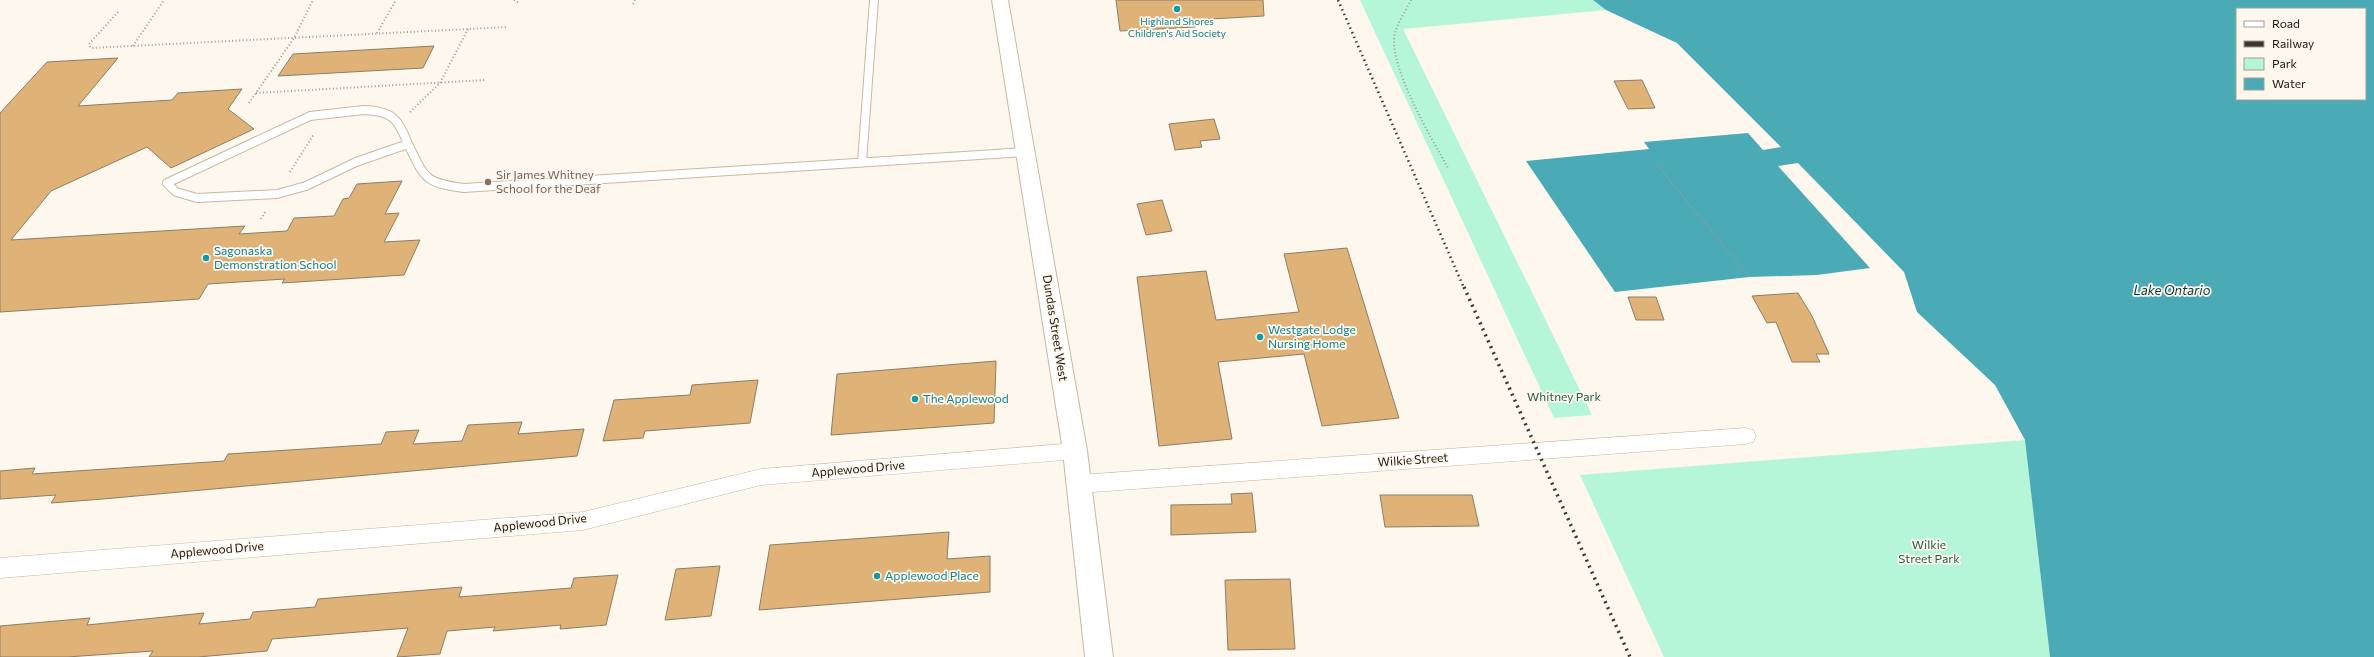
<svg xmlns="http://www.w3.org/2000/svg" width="2374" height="657" font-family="Commissioner,sans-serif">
  <rect width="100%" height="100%" fill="#fdf7ed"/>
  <path fill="#b5f6d8" d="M1360,0H1593L1606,10L1403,29L1592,415L1554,418Z
    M2025,440L2050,657H1664L1580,475Z"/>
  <path fill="#4aabb7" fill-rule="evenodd" d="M1593,0H2374V657H2050L2025,440L1995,385L1917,312L1904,272L1798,163L1778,166L1870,268L1817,275L1749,277L1615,292L1526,161L1649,149L1644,142L1748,133L1763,150L1781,147L1677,43L1606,10ZM2237,9H2365V99H2237Z"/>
  <path fill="#dfb378" stroke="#8d7d66" d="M1116,0H1263L1264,16L1193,20L1195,27L1120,31Z
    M434,46L423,68L278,76L293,54Z
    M118,58L78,106L172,100L178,93L242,89L228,109L254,129L171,168L147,147L51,191L11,240L245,226L239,234L287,231L294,218L334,216L343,199L349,198L357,184L402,181L385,214L399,213L384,242L420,240L404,275L282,283L285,279L208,284L199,299L0,312V113L47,62Z
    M1642,80L1655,108L1628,109L1614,81Z
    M1214,119L1220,139L1200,141L1202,147L1175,150L1169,124Z
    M1162,200L1172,231L1146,235L1137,204Z
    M1347,248L1399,418L1322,426L1304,354L1218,362L1232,439L1159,446L1137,277L1206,271L1216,320L1299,312L1284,254Z
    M1798,293L1812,316L1829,354H1816L1820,362H1792L1776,322L1767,323L1752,296Z
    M1628,297H1656L1664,320H1636Z
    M996,361L994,423L831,435L837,374Z
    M758,380L750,423L645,431L643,438L603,441L614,400L690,395L692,385Z
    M522,422L518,434L584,429L577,456L103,499L51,503L56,495L0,499V471L35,468L32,474L224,461L228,454L381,444L386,432L419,430L413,444L462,441L468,425Z
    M1252,493L1256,532L1171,535V505L1232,504L1231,494Z
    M1380,495H1472L1479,526L1385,527Z
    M949,532L947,559L990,556V592L759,610L770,545Z
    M720,566L711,616L665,620L676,569Z
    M618,575L606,625L560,629L561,625L493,631L495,627L447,631L440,654L397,657L408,628L272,639L267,651L198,657H149L153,651L67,657H0V626L90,618L87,625L204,613L199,624L250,619L253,612L315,607L318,599L462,587L459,597L571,588L574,578Z
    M1290,579L1295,649L1228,650L1225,580Z"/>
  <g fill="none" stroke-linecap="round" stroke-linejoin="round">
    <defs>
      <path id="lane" d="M364,110C393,111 398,119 408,144L356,162L306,186L277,194L197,198L176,192L167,183L310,116Z
        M408,144C425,178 424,183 464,188L1026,152
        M862,162L874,0"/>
      <path id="street" d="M1746,428L1753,430L1756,436L1753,442L1746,444L1080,493L1072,490L1069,484L1072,478L1080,475Z
        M1075,443L1082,445L1085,451L1082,457L1075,459L761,485L583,530L0,578V558L583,512L761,469Z"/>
      <path id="primary" d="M992,0H1008L1087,451L1113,657H1085L1063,451Z"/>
    </defs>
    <use href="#lane" stroke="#c8b8a0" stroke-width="10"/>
    <use href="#street" stroke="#c8b8a0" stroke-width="1"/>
    <use href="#primary" stroke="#c8b8a0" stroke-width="2"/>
    <path stroke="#9f9a90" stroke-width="2" stroke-dasharray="1 2.5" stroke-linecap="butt" d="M514,0L519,3
      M1411,0C1406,10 1398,22 1395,33C1387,64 1432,139 1448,168
      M633,4L635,0
      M118,12L89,44L91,48L508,27
      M377,33L396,0
      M133,46L164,0
      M256,93L485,80
      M249,103L294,38L313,0
      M410,112L440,83L468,29
      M1658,166L1749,277
      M290,172L314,134
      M261,219L265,212"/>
    <use href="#lane" stroke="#fff" stroke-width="8"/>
    <use href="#street" fill="#fff" fill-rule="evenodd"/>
    <use href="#primary" fill="#fff" fill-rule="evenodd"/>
    <path stroke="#3c372e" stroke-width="2.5" stroke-dasharray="1.5 3.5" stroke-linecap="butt" d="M1338,0L1464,288"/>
    <path stroke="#3c372e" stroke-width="3.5" stroke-dasharray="2 4.5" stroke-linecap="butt" d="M1464,287L1630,657"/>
  </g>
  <g fill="#0f9aa8" stroke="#fdf7ed" stroke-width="1.5">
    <circle cx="1177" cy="9" r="4"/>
    <circle cx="206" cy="258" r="4"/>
    <circle cx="1260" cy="337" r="4"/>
    <circle cx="915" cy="399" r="4"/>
    <circle cx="877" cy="576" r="4"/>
  </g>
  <circle fill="#8d6e63" stroke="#fdf7ed" stroke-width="1.5" cx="488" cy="182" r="4"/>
  <g text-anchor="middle" stroke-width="3.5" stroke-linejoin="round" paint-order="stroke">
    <g font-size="10" fill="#0d838f" stroke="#fdf7ed">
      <text x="1177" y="25">Highland Shores<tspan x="1177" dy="12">Children's Aid Society</tspan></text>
    </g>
    <g font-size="12" fill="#785e54" stroke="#fdf7ed" text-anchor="start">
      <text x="496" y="179">Sir James Whitney<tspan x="496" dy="14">School for the Deaf</tspan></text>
    </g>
    <g font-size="12" fill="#0d838f" stroke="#fdf7ed" text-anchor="start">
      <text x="214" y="255">Sagonaska<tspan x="214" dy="14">Demonstration School</tspan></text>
      <text x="1268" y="334">Westgate Lodge<tspan x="1268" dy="14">Nursing Home</tspan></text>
      <text x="923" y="403">The Applewood</text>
      <text x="885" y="580">Applewood Place</text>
    </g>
    <g font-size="12" fill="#1b160d" stroke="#fdf7ed">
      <text transform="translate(1055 328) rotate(81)" y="4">Dundas Street West</text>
      <text transform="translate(1413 460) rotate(-4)" y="4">Wilkie Street</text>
      <text transform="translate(858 469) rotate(-5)" y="4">Applewood Drive</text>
      <text transform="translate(540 523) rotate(-6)" y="4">Applewood Drive</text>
      <text transform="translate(217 550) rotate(-5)" y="4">Applewood Drive</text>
    </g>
    <g font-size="12" fill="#225d46" stroke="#fdf7ed">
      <text x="1564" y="401">Whitney Park</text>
      <text x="1929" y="549">Wilkie<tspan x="1929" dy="14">Street Park</tspan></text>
    </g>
    <g font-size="13" font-style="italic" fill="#09383d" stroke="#fdf7ed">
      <text x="2172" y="295">Lake Ontario</text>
    </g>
  </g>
  <rect x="2236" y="8" width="130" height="92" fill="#fdf7ed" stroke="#a39d93"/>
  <rect x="2244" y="21" width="20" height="6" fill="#ffffff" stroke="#a39d93"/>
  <text x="2272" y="28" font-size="12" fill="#1b160d">Road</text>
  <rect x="2244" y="41" width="20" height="6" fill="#3c372e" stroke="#a39d93"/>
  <text x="2272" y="48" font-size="12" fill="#1b160d">Railway</text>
  <rect x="2244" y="58" width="20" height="12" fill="#b5f6d8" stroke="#a39d93"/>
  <text x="2272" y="68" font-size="12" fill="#1b160d">Park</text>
  <rect x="2244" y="78" width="20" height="12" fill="#4aabb7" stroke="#a39d93"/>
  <text x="2272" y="88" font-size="12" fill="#1b160d">Water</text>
</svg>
